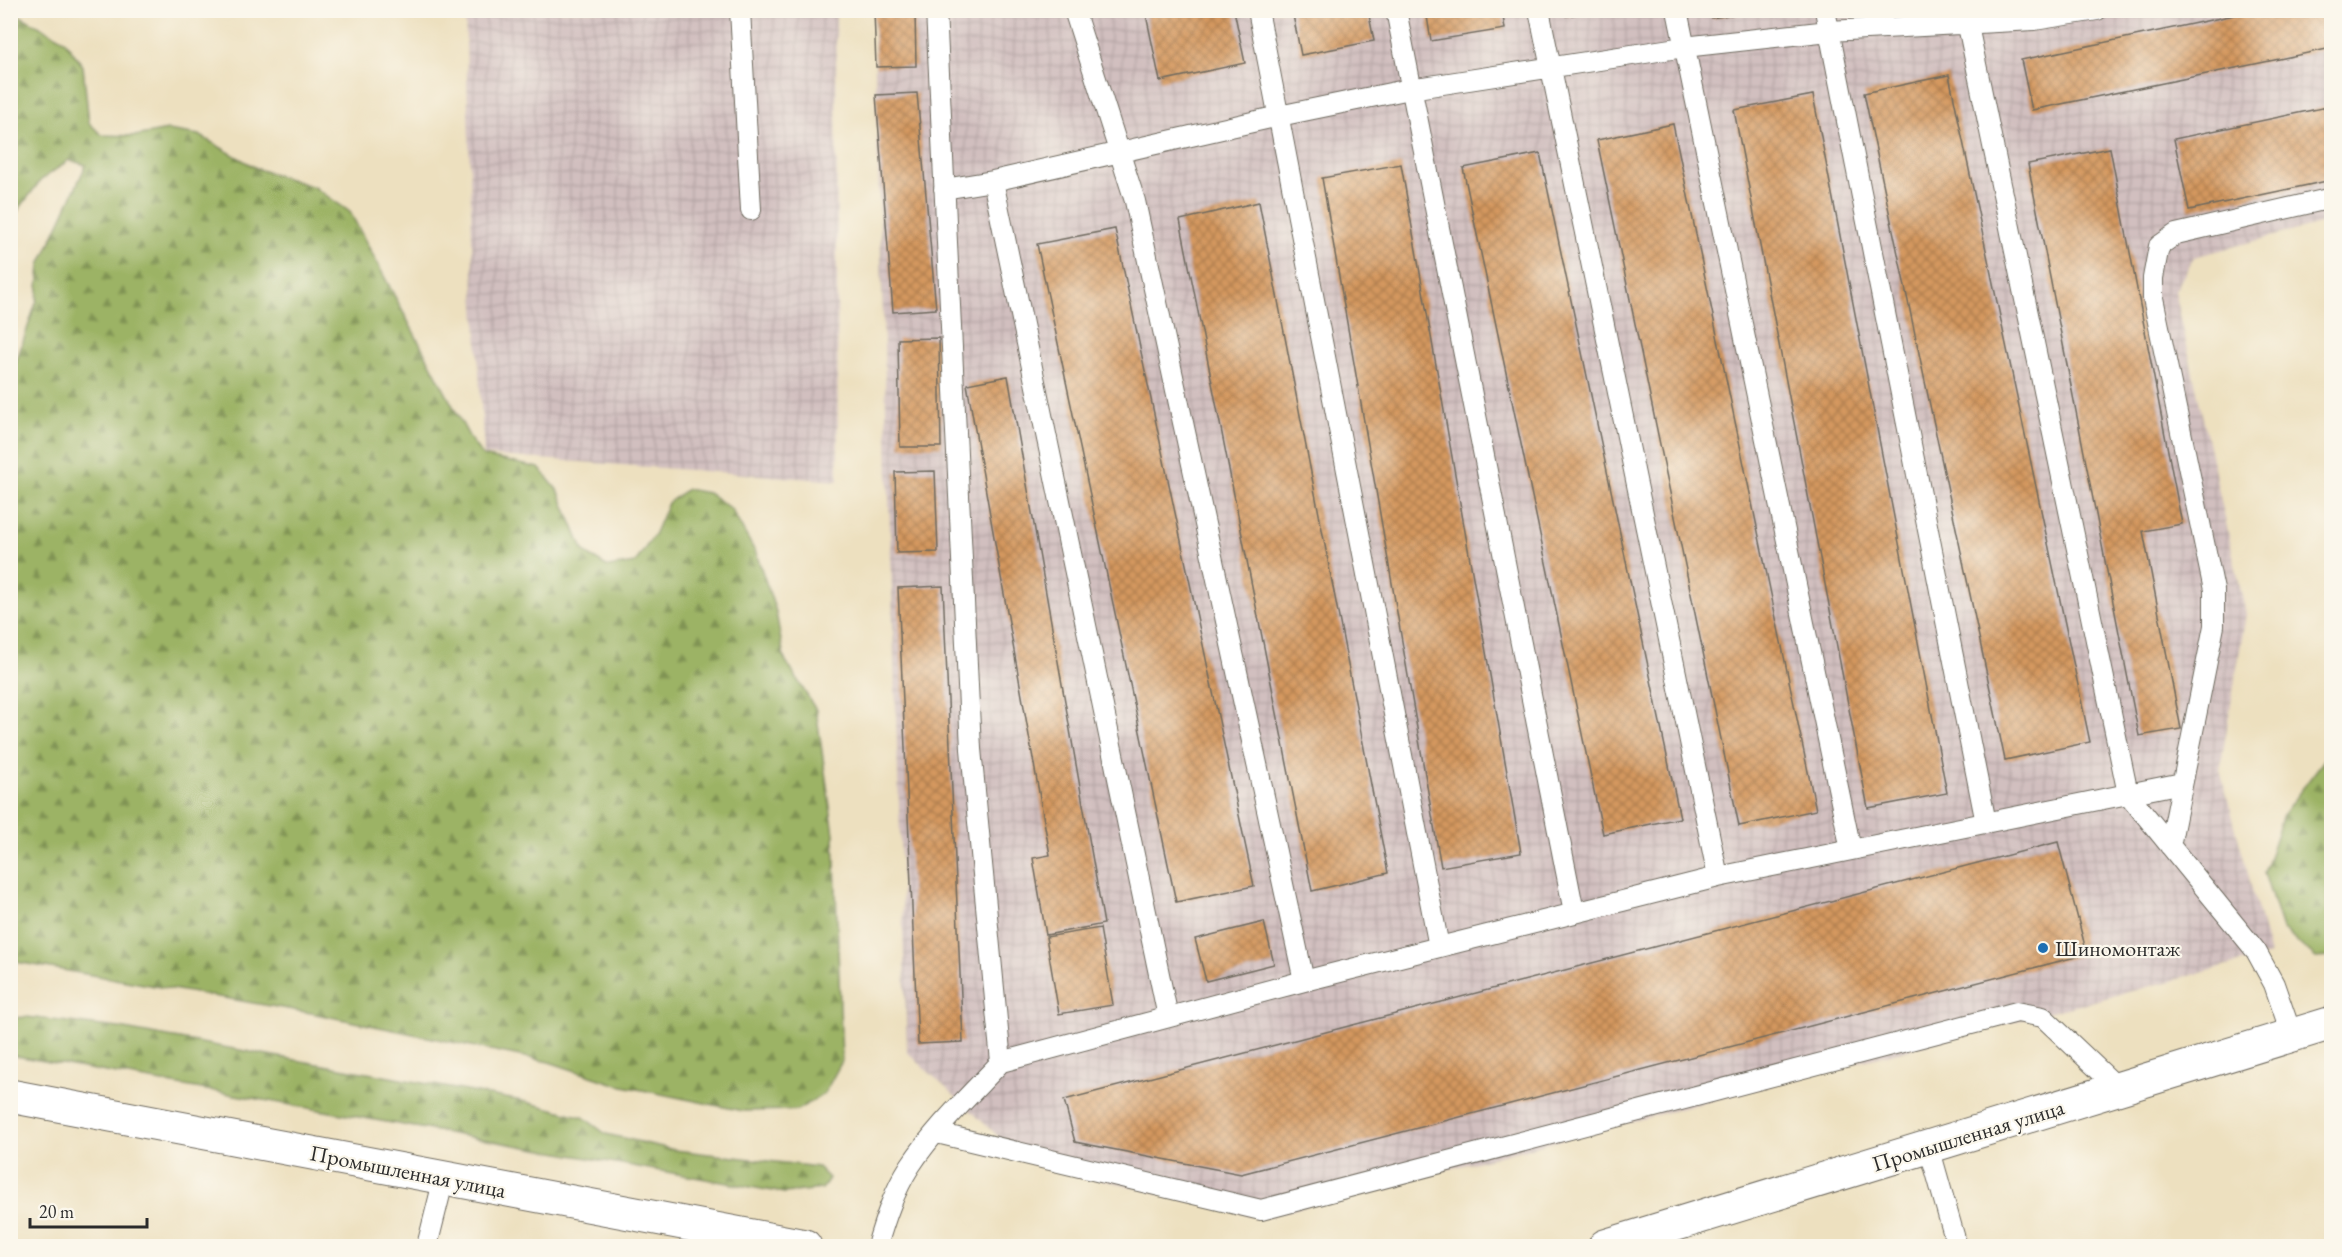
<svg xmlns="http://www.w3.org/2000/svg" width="2342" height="1257" font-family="'EB Garamond',serif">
  <defs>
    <pattern id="industrial-grid" width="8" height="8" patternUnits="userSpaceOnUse" patternTransform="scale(1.5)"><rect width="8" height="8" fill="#d1bfbf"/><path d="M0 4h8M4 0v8" fill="none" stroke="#b4a4a4"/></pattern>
    <pattern id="forest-firs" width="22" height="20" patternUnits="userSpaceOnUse" patternTransform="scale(1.5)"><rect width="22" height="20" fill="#9cb365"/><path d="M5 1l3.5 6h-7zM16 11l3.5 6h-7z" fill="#7f9253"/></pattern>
    <pattern id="building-cross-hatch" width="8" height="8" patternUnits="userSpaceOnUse" patternTransform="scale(1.5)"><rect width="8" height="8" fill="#d4985e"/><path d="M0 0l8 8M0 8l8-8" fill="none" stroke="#ac7c4e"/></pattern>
  </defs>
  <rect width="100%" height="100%" fill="#fbf7ec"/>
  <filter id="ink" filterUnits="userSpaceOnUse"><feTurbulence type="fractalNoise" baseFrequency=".0167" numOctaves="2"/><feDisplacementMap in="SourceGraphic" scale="12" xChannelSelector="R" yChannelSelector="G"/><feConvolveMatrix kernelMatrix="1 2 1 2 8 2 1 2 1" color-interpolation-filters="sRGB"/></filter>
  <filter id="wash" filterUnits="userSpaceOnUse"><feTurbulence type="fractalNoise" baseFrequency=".008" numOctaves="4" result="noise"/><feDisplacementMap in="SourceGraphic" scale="24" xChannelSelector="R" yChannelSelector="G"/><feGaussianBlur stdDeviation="1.35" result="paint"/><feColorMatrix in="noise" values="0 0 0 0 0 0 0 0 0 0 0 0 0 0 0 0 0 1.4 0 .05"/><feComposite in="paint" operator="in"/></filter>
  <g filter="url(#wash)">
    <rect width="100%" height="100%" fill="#ede0bf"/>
    <path fill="url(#industrial-grid)" d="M465,11H836L838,481L484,455L473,273Z
      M873,11H2331V221L2194,257L2175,291L2246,614L2220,770L2270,955L1261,1218L1025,1161L907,1052Z"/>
    <path fill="url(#forest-firs)" stroke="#646f48" stroke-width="1.5" d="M11,11L64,40L83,66L89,123L102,135L135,136L168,130L199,135L258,169L314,187L350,212L471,440L483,456L539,468L559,492L584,552L608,567L635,563L654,535L668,503L687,489L708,493L731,509L756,553L776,612L784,658L816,710L834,834L842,1061L824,1094L797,1110L743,1111L618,1085L549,1062L311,1013L11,961V377L37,300L40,265L86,165L69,160L40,181L11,220Z
      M2331,751V957L2316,958L2282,929L2264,873L2283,814Z
      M27,1017L119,1028L522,1101L583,1117L606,1134L675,1150L818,1167L829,1178L822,1189L784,1193L11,1055V1018Z"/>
    <g id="blocks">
      <path fill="url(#building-cross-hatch)" d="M874,10H915L916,66L876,67Z
        M1145,10H1234L1245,63L1160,81Z
        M1292,10H1368L1374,41L1301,55Z
        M1426,10H1502L1505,29L1431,41Z
        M1565,10H1590V12L1566,16Z
        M1711,10H1747V12L1712,18Z
        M2258,10H2332V48L2032,110L2021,60Z
        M1949,75L2090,742L2005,760L1864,93Z
        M917,93L936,309L893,312L876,95Z
        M1813,95L1947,793L1868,808L1734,110Z
        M2332,106V180L2189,210L2174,139Z
        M1673,124L1816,810L1739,826L1597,140Z
        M2110,148L2182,524L2143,531L2181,729L2139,736L2028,164Z
        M1540,153L1680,818L1603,834L1463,168Z
        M1401,164L1521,853L1441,867L1322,178Z
        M1259,202L1388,873L1312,891L1180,220Z
        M1115,229L1254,886L1176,902L1037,244Z
        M939,338L941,447H900L898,339Z
        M1008,376L1104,924L1046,935L1033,858L1050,855L967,384Z
        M935,471L938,552L897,553L895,472Z
        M943,586L963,1042L918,1044L898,588Z
        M2058,842L2087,954L1241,1174L1075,1142L1064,1100Z
        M1264,922L1274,964L1206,981L1195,939Z
        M1100,928L1113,1005L1059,1014L1046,937Z"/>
    </g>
  </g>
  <g filter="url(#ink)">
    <use href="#blocks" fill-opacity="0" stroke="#6f6a5f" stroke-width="1.5"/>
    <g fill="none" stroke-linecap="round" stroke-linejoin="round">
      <defs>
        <path id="service" d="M740,10L751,210
          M1074,10L1135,201L1304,981
          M1258,10L1439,947
          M1396,10L1574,912
          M1539,10L1718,877
          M1677,10L1851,850
          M1825,10L1986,823
          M1967,21L2128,794L2182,783
          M993,181L1168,1017
          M944,189L993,181L1279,116L1410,89L1684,47L1829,31L2034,20L2097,10
          M2170,846L2214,626V590L2153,298V278L2159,246L2176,234L2332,198
          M1001,1062L1304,981L1718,877L2128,794L2256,951L2274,984L2292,1036
          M937,1133L1261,1210L2017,1012L2043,1017L2119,1089
          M1929,1147L1957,1246
          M427,1246L444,1178
          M877,1246C885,1219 894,1191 910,1166C935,1128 970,1095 1001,1062L971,749L936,10"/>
        <path id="minor" d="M10,1096L805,1246
          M1605,1246L2332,1023"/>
      </defs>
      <use href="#service" stroke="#6f6a5f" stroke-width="22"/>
      <use href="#minor" stroke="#6f6a5f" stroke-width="35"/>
      <use href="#service" stroke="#fff" stroke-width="20"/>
      <use href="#minor" stroke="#fff" stroke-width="33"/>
    </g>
  </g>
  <circle fill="#1f6fb2" stroke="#fbf7ec" stroke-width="2" cx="2043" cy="948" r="6"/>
  <g text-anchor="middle" stroke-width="4.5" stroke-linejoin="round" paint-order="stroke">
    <g font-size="22" fill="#2b2b2b" stroke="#fbf7ec" text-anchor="start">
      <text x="2055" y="956">Шиномонтаж</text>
    </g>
    <g font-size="22" fill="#2b2b2b" stroke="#fbf7ec">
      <text transform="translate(1968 1135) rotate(-17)" y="8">Промышленная улица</text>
      <text transform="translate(408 1171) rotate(11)" y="8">Промышленная улица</text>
    </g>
  </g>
  <rect width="2342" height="1257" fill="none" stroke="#fbf7ec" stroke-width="36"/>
  <path d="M30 1218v9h117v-9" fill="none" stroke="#2b2b2b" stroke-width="3"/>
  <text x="39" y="1218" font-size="18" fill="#2b2b2b" stroke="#fbf7ec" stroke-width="4.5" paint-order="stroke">20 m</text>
</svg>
